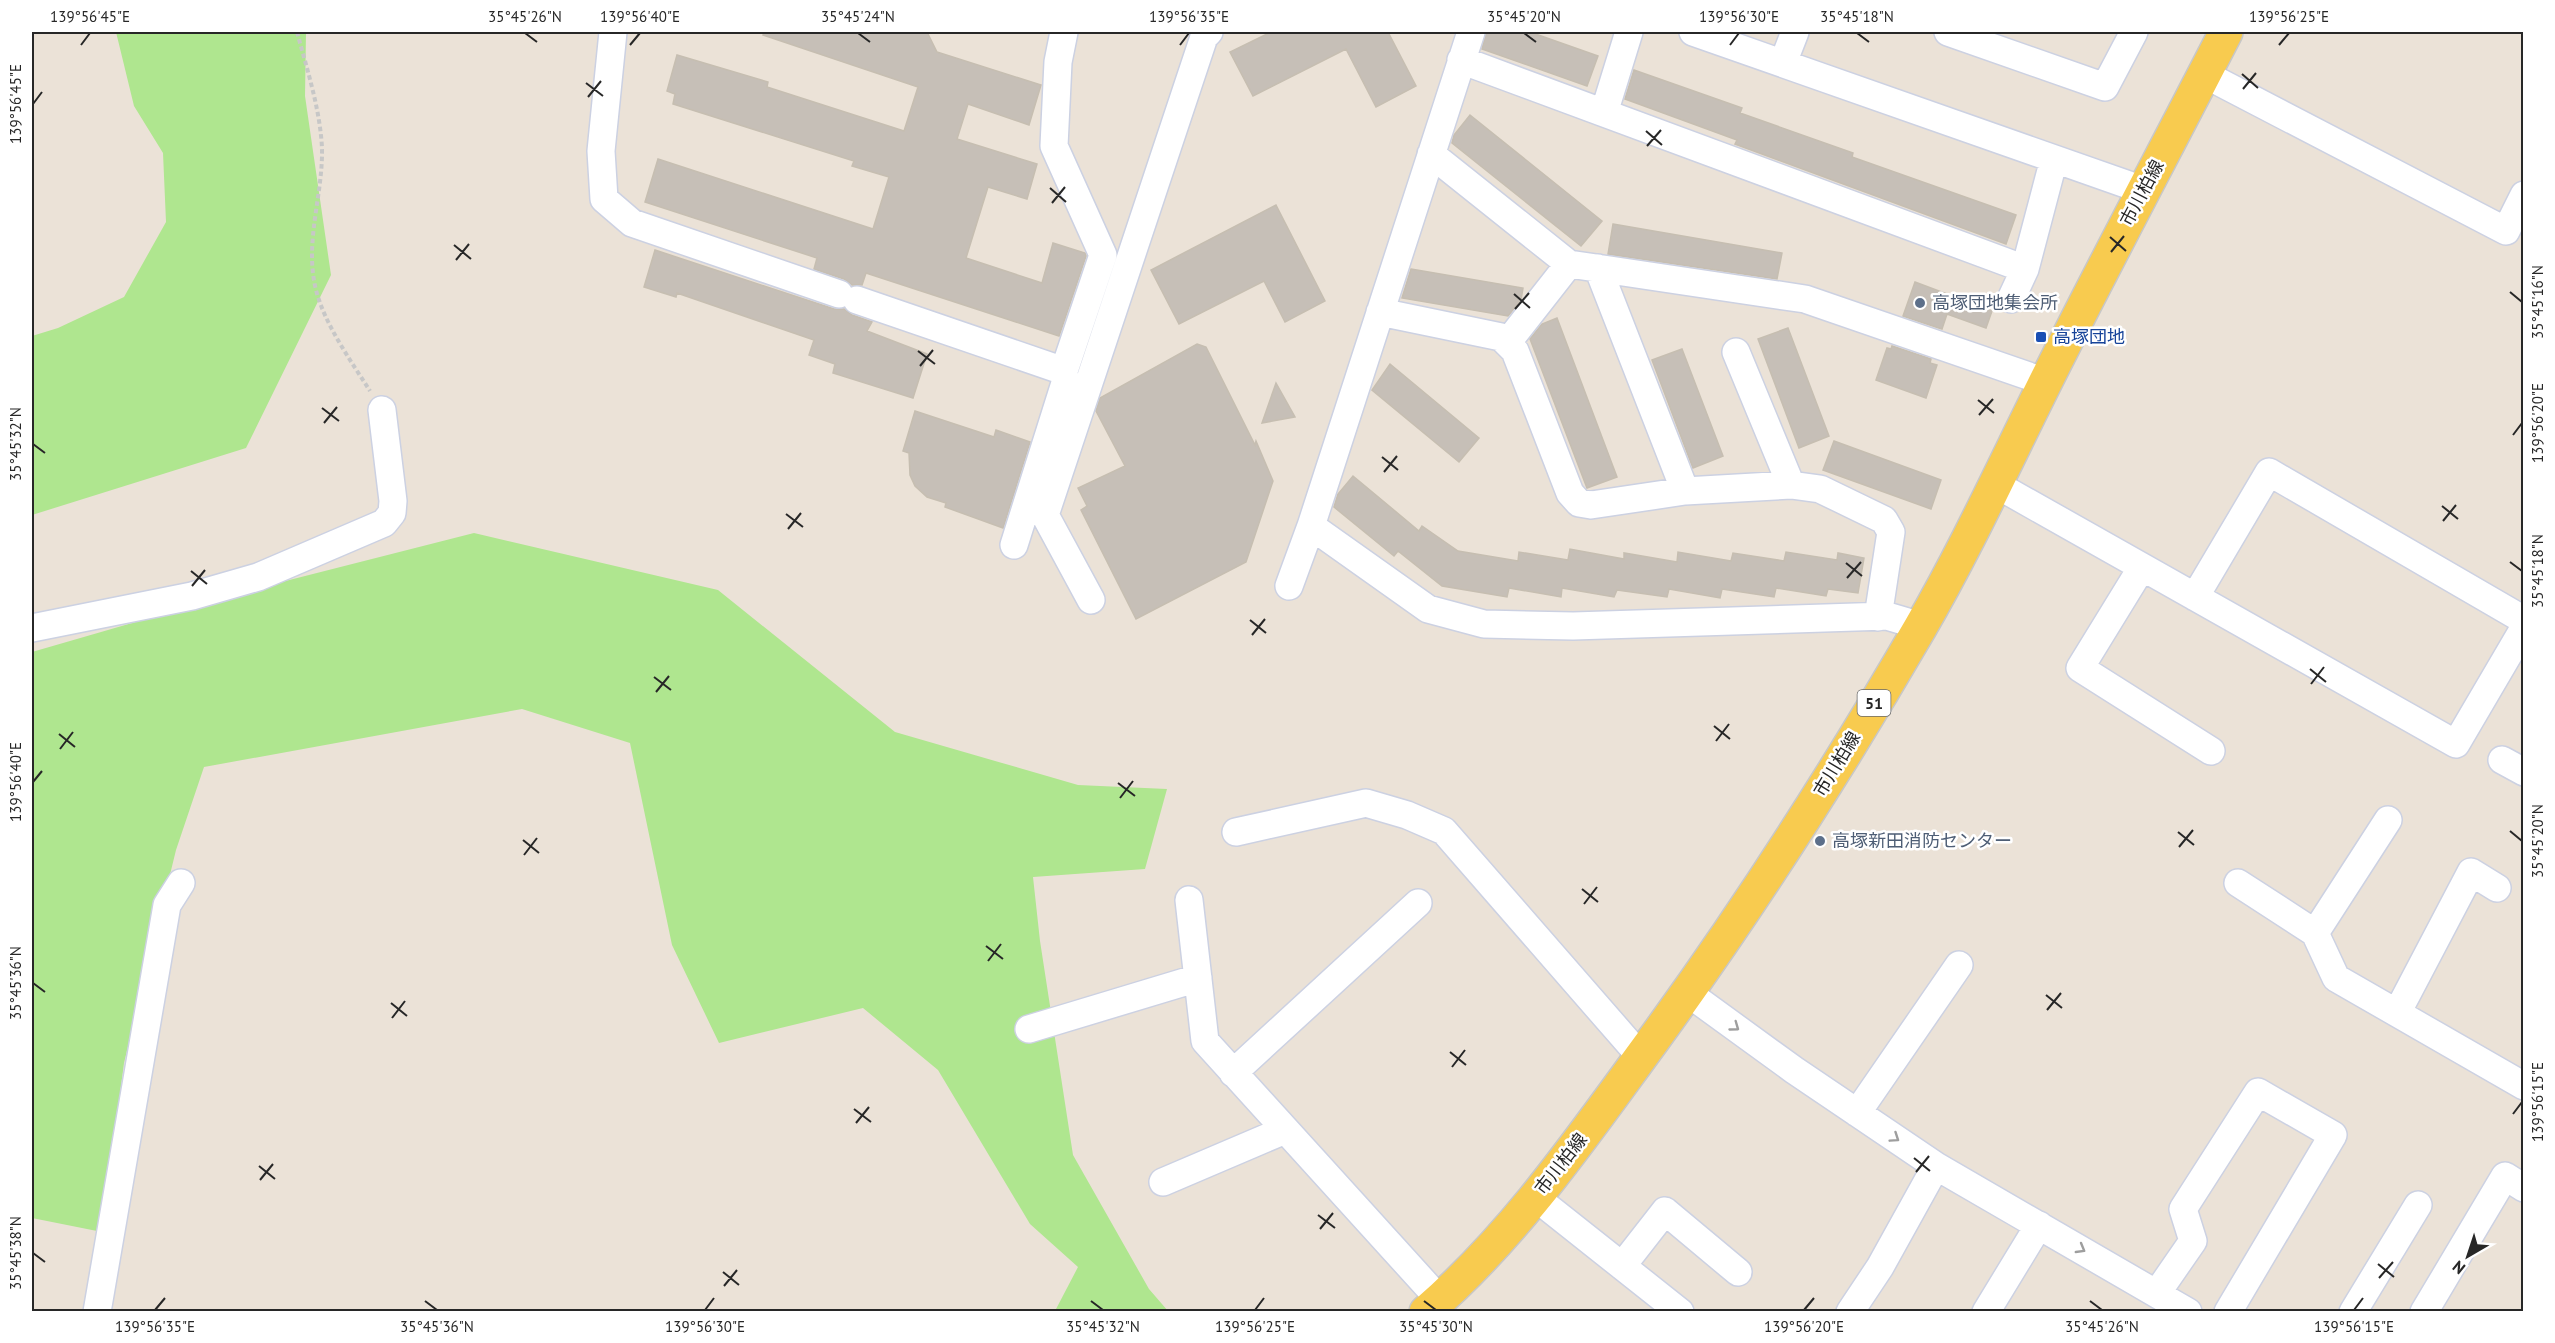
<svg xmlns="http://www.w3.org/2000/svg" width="2555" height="1343" font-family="'PT Sans','Noto Sans JP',sans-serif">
  <rect width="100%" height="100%" fill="#ebe2d7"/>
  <path fill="#afe68f" d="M116,32H306L305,96L331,275L246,448L32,515V336L58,328L124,297L166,222L163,153L134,106Z
    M474,533L718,590L895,732L1078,785L1167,789L1145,869L1033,877L1040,941L1073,1155L1149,1289L1168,1311H1055L1078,1267L1030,1224L938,1070L863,1008L719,1043L672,945L630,743L522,709L204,767L176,850L124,1063L102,1232L32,1218V652L215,599Z"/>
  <path fill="#c6bfb7" stroke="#c6beb1" stroke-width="1.5" d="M764,32H927L937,52L1041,85L1029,125L968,104L957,139L1037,164L1027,199L988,187L966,258L1042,283L1053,243L1085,253L1086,256L1059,336L866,273L862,285H852L844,279L814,269L817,258L645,202L658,159L873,229L889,177L852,166L854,161L673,104L675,94L667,91L677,55L768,82L767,87L904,131L918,87L763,35Z
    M1271,32H1388L1416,86L1376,107L1346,49L1253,96L1230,52Z
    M1486,32H1530L1598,56L1587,86L1482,49Z
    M1634,70L1742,108L1740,113L1853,153L1852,157L2016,215L2006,244L1735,144L1737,140L1625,99Z
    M1470,115L1602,221L1581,246L1452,143L1454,135Z
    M1276,205L1325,301L1285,322L1264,281L1179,324L1151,270Z
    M1613,224L1782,253L1777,279L1608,254Z
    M655,250L834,309H844L852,315L872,322L867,331L927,354L913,398L833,373L835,364L809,355L814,340L677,293L676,297L644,287Z
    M1411,269L1523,288L1521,300L1508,316L1402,298Z
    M1915,282L1992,311L1986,328L1947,314L1942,329L1903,316Z
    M1557,318L1617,477L1587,488L1530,339L1542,324Z
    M1788,328L1829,436L1799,448L1758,339Z
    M1197,344L1206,347L1255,445L1256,441L1273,481L1246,562L1136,619L1081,510L1087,506L1078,488L1125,466L1096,411L1100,398Z
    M1892,346L1931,359L1930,363L1937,365L1926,398L1876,380L1887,348L1891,349Z
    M1682,349L1723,456L1693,468L1652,360Z
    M1390,364L1479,438L1459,462L1372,390Z
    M1276,383L1295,417L1262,423Z
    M915,411L994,437L996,430L1030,442L1003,528L945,507L946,503L927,497L915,486L910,475L909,453L903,451Z
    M1834,441L1941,480L1931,509L1823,470Z
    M1353,476L1419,531L1422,526L1458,551L1518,561L1519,552L1568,560L1570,549L1624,559V553L1677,562L1678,552L1731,561L1733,553L1784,561L1786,552L1837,560L1838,553L1864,558L1858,593L1828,589L1826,596L1776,588L1774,597L1722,589L1720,598L1669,589L1667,597L1617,590L1614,597L1562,588L1561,597L1509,588L1507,597L1442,586L1398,551L1394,556L1334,507L1338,494Z"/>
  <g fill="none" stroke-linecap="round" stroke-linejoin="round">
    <defs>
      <path id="minor" d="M613,32L601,151L604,199L632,223L839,294
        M1471,32L1311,526L1428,609L1484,624L1573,626L1887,616L1921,626
        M1693,32L2143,190
        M1948,32L2105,87L2134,32
        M1461,60L2025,269
        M1783,63L1795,32
        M2204,74L2506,231L2524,195
        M1604,113L1629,32
        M1431,154L1569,264L1805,299L2046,382
        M1598,268L1685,491
        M2011,299L2025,269L2054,159
        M857,300L1064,371L1103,255L1054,146L1058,62L1064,32
        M1380,312L1501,337L1515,351L1570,493L1579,503L1591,505L1685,491L1791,485L1820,489L1884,520L1891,532L1878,617
        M1507,343L1569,264
        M1736,352L1791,485
        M1997,485L2456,744L2524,628
        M1014,545L1065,383L1064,371
        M2142,567L2080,668L2211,751
        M1289,586L1311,526
        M2195,597L2269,472L2524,620
        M1091,600L1045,515L1204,37L1209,32
        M32,628L192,596L258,577L384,523L392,513L393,501L382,410
        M2502,760L2524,772
        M1236,832L1366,803L1407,815L1444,831L1641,1057
        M2238,883L2315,933L2336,978L2524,1086
        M1189,900L1205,1041L1440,1300
        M2315,933L2388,820
        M1688,993L1794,1070L1936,1166L2188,1312
        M2397,1013L2471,872L2497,888
        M1029,1029L1198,978
        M1233,1073L1418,903
        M1857,1113L1959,965
        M1163,1182L1285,1130
        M1535,1197L1680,1312
        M1622,1266L1665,1211L1738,1272
        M2157,1293L2193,1241L2183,1209L2258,1092L2333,1135L2228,1312
        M97,1312L167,905L181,883
        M1850,1312L1880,1267L1936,1166
        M1986,1312L2039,1225
        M2353,1312L2418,1205
        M2424,1312L2505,1176L2524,1188"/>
      <path id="major" d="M1426,1312C1515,1235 1582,1137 1651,1043C1748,910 1837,771 1920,628C1967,547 2006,461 2048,377C2106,261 2167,147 2226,32"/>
    </defs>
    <use href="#minor" stroke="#ccd1e2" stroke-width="30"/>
    <use href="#major" stroke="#c7c7c7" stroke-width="36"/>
    <path stroke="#c7c7c7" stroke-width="4" stroke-dasharray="4.5 3" stroke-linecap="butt" d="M297,32C307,69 320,109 322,148C323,196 304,242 316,290C325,325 351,361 370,391"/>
    <use href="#minor" stroke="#fff" stroke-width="27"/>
    <use href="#major" stroke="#f8cb4f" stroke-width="33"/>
  </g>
  <defs><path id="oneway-chevron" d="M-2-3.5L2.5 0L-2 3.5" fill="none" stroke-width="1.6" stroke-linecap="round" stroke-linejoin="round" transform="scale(1.5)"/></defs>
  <g stroke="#9e9e9e">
    <use href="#oneway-chevron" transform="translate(1735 1027) rotate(36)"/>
    <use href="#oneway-chevron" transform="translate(1895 1138) rotate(34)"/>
    <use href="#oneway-chevron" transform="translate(2081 1249) rotate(30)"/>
  </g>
  <path fill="none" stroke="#272727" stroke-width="2" d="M525,33L537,42M858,33L870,42M1524,33L1536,42M1857,33L1869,42M81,45L90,33M630,45L640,33M1180,45L1189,33M1730,45L1739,33M2279,45L2289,33M2242,74L2258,88M586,83L603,96M2243,89L2256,73M588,97L601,81M33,104L42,92M1646,131L1662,145M1647,146L1661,130M1050,188L1066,202M1052,203L1065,187M2110,237L2126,251M454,245L471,259M2111,252L2124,236M456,260L469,244M2510,292L2522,302M1514,294L1530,308M1515,309L1529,293M918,351L935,364M920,366L933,350M1978,400L1994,413M322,408L339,421M1979,415L1993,399M324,423L337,407M2513,435L2522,423M33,444L45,453M1382,457L1398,470M1384,472L1397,456M2442,506L2458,519M786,514L803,527M2443,521L2456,505M788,529L801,513M2510,562L2522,571M1846,563L1862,576M191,571L207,584M1847,578L1861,562M192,586L205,570M1250,620L1266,633M1252,635L1265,619M2310,669L2326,682M654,677L671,690M2311,684L2324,667M656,692L669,676M1714,726L1730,739M59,734L75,747M1716,741L1729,724M60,749L73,732M33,782L42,771M1118,783L1135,796M1120,798L1133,781M2510,831L2522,841M2178,832L2194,845M523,840L539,853M2179,847L2193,830M524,855L537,838M1582,889L1598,902M1584,904L1597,887M986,946L1003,959M988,961L1001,944M33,983L45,992M2046,995L2062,1008M391,1003L407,1016M2047,1010L2061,993M392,1018L405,1001M1450,1052L1466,1065M1452,1067L1465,1050M854,1109L871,1122M2513,1114L2522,1102M856,1123L869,1107M1914,1158L1930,1171M259,1166L275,1179M1916,1172L1929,1156M260,1180L273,1164M1318,1215L1335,1228M1320,1229L1333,1213M33,1253L45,1262M2378,1264L2394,1277M723,1272L739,1285M2379,1278L2393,1262M724,1286L737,1270M425,1301L437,1310M1091,1301L1103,1310M1424,1301L1436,1310M2090,1301L2102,1310M155,1310L165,1298M705,1310L714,1298M1255,1310L1264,1298M1804,1310L1814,1298M2354,1310L2363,1298"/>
  <g fill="#5c6f8a" stroke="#fff" stroke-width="2">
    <circle cx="1920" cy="303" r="6"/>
    <circle cx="1820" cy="841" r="6"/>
  </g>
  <rect fill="#1a4fb4" stroke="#fff" stroke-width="2" x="2035" y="331" width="12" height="12" rx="3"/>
  <g text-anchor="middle" stroke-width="5" stroke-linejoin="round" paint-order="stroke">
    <rect fill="#fff" stroke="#686868" stroke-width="1.5" x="1857.5" y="690" width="33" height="26" rx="4.5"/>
    <g font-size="16" font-weight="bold" fill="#272727">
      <text x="1874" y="709">51</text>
    </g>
    <g font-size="18" fill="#272727" stroke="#fff">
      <text transform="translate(2142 193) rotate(-62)" y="6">市川柏線</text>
      <text transform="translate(1837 764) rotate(-59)" y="6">市川柏線</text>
      <text transform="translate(1561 1164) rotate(-52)" y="6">市川柏線</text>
    </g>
    <g font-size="18" fill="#4e5e75" stroke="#fff" text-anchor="start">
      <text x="1932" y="309">高塚団地集会所</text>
      <text x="1832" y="847">高塚新田消防センター</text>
    </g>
    <g font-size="18" fill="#164399" stroke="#fff" text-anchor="start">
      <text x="2053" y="343">高塚団地</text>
    </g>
  </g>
  <rect width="2555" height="1343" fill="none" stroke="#ffffff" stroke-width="66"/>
  <g transform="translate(2468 1256) rotate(219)" stroke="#ffffff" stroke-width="4.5" paint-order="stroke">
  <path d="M0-4.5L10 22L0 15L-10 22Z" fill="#272727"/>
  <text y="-9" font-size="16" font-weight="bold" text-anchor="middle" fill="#272727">N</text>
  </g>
  <rect x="33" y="33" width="2489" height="1277" fill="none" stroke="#272727" stroke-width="2"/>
  <g font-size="15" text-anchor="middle" fill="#272727">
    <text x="90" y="22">139°56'45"E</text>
    <text x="525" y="22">35°45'26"N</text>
    <text x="640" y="22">139°56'40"E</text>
    <text x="858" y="22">35°45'24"N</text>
    <text x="1189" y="22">139°56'35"E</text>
    <text x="1524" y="22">35°45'20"N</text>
    <text x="1739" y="22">139°56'30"E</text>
    <text x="1857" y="22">35°45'18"N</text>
    <text x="2289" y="22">139°56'25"E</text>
    <text transform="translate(16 104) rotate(-90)" y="5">139°56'45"E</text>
    <text transform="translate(2538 302) rotate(-90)" y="5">35°45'16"N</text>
    <text transform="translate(2538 423) rotate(-90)" y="5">139°56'20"E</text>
    <text transform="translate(16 444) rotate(-90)" y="5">35°45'32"N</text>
    <text transform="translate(2538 571) rotate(-90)" y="5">35°45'18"N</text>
    <text transform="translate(16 782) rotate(-90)" y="5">139°56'40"E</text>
    <text transform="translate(2538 841) rotate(-90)" y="5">35°45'20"N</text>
    <text transform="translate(16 983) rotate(-90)" y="5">35°45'36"N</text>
    <text transform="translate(2538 1102) rotate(-90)" y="5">139°56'15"E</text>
    <text transform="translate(16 1253) rotate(-90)" y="5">35°45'38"N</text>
    <text x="155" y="1332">139°56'35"E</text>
    <text x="437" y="1332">35°45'36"N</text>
    <text x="705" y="1332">139°56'30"E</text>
    <text x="1103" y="1332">35°45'32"N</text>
    <text x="1255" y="1332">139°56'25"E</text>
    <text x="1436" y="1332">35°45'30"N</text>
    <text x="1804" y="1332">139°56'20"E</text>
    <text x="2102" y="1332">35°45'26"N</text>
    <text x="2354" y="1332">139°56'15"E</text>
  </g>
</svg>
